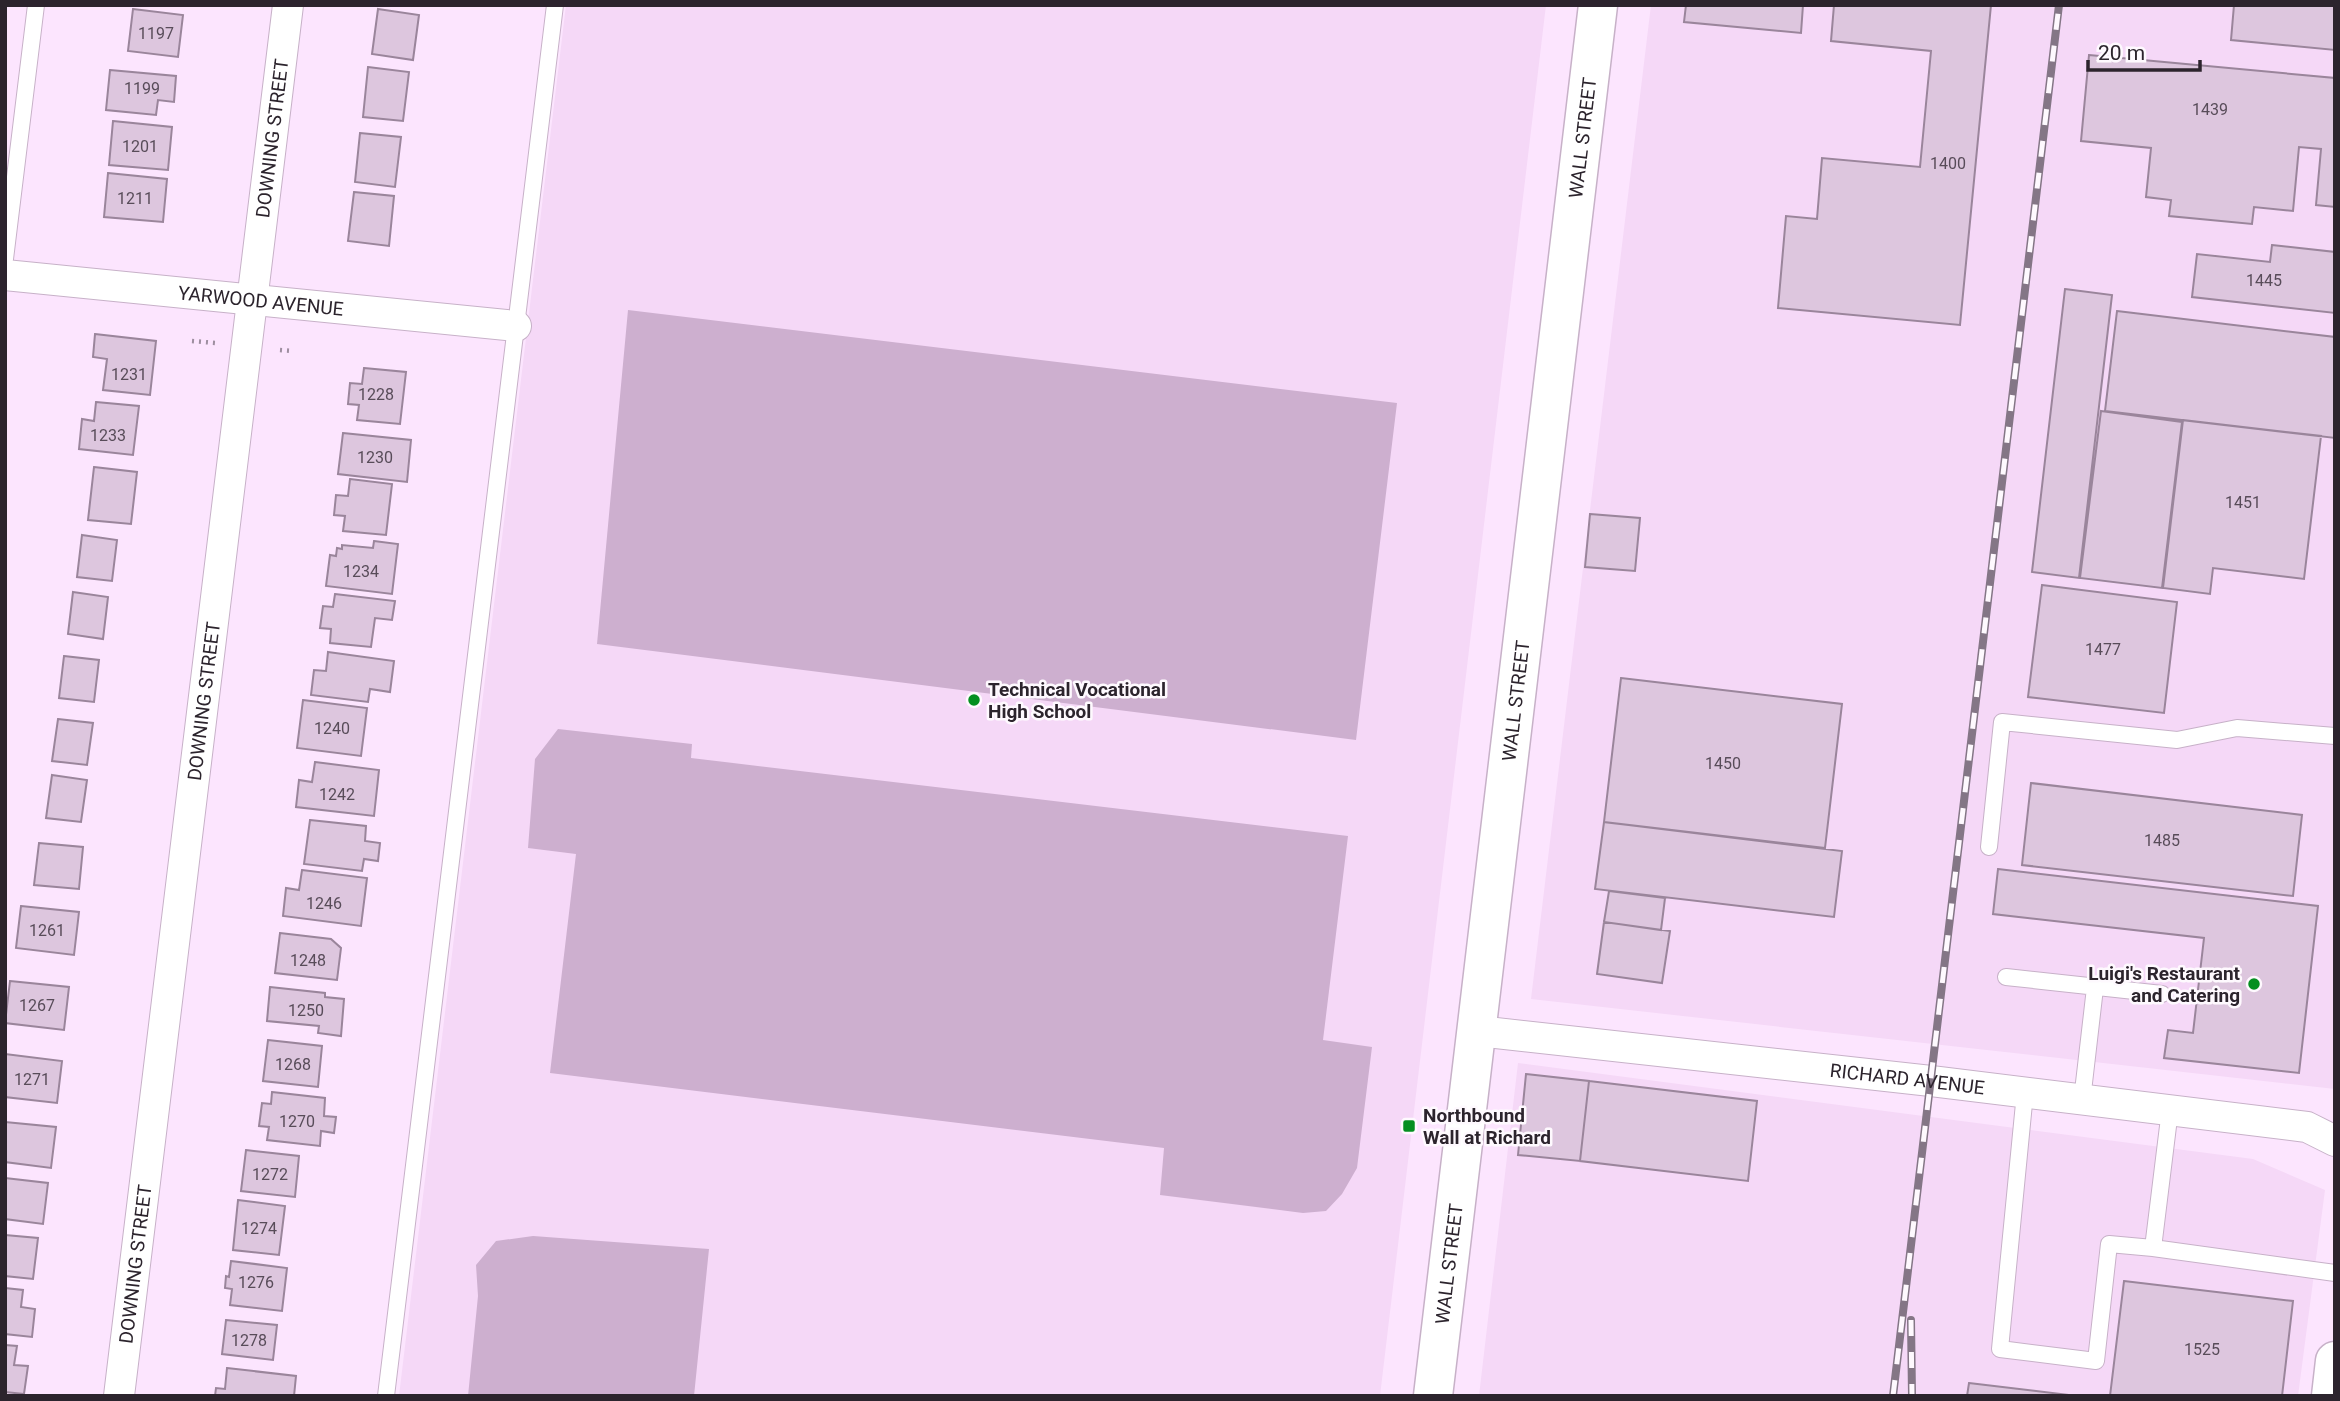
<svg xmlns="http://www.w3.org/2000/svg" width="2340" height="1401" font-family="Roboto,sans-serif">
  <rect width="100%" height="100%" fill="#fce5fe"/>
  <path fill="#f5d8f7" d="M566,5H1546L1380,1396H399Z
    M1651,5H2335V1089L1531,999Z
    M1518,1063L2253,1159L2325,1190L2298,1396H1479Z"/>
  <path fill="#cdafcf" d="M628,310L1397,403L1356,740L597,644Z
    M558,729L692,744L691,758L1348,836L1323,1040L1372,1047L1357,1168L1342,1194L1326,1211L1303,1213L1160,1195L1164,1148L550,1073L576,854L528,848L535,759Z
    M533,1236L709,1249L694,1396H468L478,1296L476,1265L496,1241Z"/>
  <path fill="#ddc6de" stroke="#9a859b" stroke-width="2" d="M1686,5H1803L1801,33L1684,22Z
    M1834,5H1991L1960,325L1778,308L1786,216L1817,219L1822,158L1920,167L1931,51L1831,41Z
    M2234,5H2335V50L2231,40Z
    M133,9L183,15L178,57L128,51Z
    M378,9L419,15L413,60L372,54Z
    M2089,55L2335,78V207L2316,205L2321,149L2299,147L2293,211L2254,207L2252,224L2169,216L2171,200L2146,197L2151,148L2081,141Z
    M368,67L409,72L403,121L363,117Z
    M110,70L176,76L174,102L158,100L156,115L106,110Z
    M113,121L172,127L168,170L109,165Z
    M360,133L401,137L395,187L355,182Z
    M108,173L167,179L163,222L104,217Z
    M354,192L394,196L389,246L348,241Z
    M2272,245L2335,252V313L2192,297L2197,254L2270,262Z
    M2065,289L2112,295L2079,578L2032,572Z
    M2117,311L2335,337V438L2105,411Z
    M95,334L156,341L150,395L103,390L107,359L93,357Z
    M364,368L406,372L400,424L357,420L359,405L348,404L350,383L362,384Z
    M96,402L139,406L133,455L79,449L82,419L94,421Z
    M2101,411L2182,422L2162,588L2080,578Z
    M2183,420L2321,436L2304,579L2213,568L2210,594L2163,588Z
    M343,433L411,440L407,482L338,474Z
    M94,467L137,472L131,524L88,520Z
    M350,479L392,484L386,535L343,531L345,516L334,515L336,495L348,496Z
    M1590,514L1640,518L1635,571L1585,567Z
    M82,535L117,540L112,581L77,577Z
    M374,541L398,544L392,594L326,586L330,555L336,556L337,548L342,549V545L373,548Z
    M2042,585L2177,602L2164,713L2028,697Z
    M73,592L108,597L103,639L68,634Z
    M335,594L395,601L392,620L375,618L371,647L330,643L331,629L320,628L323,606L333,607Z
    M328,652L394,661L390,692L370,689L368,702L311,695L314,670L326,671Z
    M64,656L99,660L94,702L59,698Z
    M1621,678L1842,704L1825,848L1604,822Z
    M303,700L367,708L361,756L297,748Z
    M58,719L93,723L87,765L52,761Z
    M315,762L379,770L374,816L296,807L299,780L312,782Z
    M52,775L87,780L81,822L46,818Z
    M2031,783L2302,815L2293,896L2022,865Z
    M310,820L366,826L365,841L380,843L378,861L364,859L362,871L304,864Z
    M1604,822L1842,851L1834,917L1595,889Z
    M39,843L83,847L79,889L34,885Z
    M1998,869L2318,906L2299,1073L2164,1058L2168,1030L2193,1033L2204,938L1993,914Z
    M302,870L367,878L361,926L283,916L286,888L299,890Z
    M1609,891L1665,898L1661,930L1604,922Z
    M21,906L79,912L74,955L16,948Z
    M1604,922L1670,931L1662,983L1597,974Z
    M280,933L331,939L341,948L337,980L275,973Z
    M10,981L69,987L64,1030L5,1023Z
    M270,987L325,993V997L344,999L341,1036L318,1033L319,1026L267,1021Z
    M268,1040L322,1046L318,1087L263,1081Z
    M5,1054L62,1061L57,1103L5,1097Z
    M1526,1074L1589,1081L1580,1161L1518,1155Z
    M1589,1081L1757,1101L1748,1181L1580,1161Z
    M272,1092L325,1098L324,1116L336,1117L334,1133L321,1131L320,1146L267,1140L269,1127L259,1126L262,1103L271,1104Z
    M5,1122L56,1127L51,1168L5,1162Z
    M246,1150L299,1156L295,1197L241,1191Z
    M5,1178L48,1183L43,1224L5,1219Z
    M238,1200L285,1206L279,1255L233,1250Z
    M5,1235L38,1238L33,1279L5,1276Z
    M231,1261L287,1268L282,1311L230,1305L232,1289L225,1288L226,1276L229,1277Z
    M2124,1281L2293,1301L2282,1396H2110Z
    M5,1288L23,1290L21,1307L35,1309L32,1337L5,1334Z
    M226,1320L277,1325L273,1360L222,1354Z
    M5,1345L17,1346L14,1365L28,1366L24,1394L5,1392Z
    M227,1368L296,1376L294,1396H215L216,1388L225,1389Z
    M1969,1383L2077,1396H1967Z"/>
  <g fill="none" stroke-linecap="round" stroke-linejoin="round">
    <defs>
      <path id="service" d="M5,259L36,5
        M1989,847L2002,722L2177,740L2237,728L2335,736
        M2006,977L2162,994
        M2025,1093L2000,1349L2096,1361L2109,1244L2153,1248
        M2082,1100L2095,988
        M2170,1110L2153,1248L2335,1273
        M386,1396L555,5"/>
      <g id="minor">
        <path id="s1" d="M5,275L516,326"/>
        <path id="s2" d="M1478,1031L1931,1081L2307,1127L2335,1141"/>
        <path id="s3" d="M119,1396L288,5"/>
      </g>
      <g id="secondary">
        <path id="s4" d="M1433,1396L1598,5"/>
        <path d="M2331,1396L2335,1361"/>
      </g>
    </defs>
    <use href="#service" stroke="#c7b1c8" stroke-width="18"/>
    <use href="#minor" stroke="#c7b1c8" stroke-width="32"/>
    <use href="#secondary" stroke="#c7b1c8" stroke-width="41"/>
    <path stroke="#9e8ea0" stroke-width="4.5" stroke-dasharray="2 5" stroke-linecap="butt" d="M192,341L216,343
      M280,350L293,351"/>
    <use href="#service" stroke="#fff" stroke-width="16"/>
    <use href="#minor" stroke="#fff" stroke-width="30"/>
    <use href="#secondary" stroke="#fff" stroke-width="38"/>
    <defs>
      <path id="rail" d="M1911,1320L1912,1396
        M1893,1396L2059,5"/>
    </defs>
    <use href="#rail" stroke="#847686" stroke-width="8"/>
    <use href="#rail" stroke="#fef9fe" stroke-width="5" stroke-dasharray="16" stroke-linecap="butt"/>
  </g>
  <g fill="#048f20" stroke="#fef9fe" stroke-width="2.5">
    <circle cx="974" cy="700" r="7"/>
    <circle cx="2254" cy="984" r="7"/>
    <rect x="1402" y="1119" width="14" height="14" rx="3.5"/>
  </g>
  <g text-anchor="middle" stroke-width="5" stroke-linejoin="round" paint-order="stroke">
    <g font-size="16" fill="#584c59">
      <text x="156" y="39">1197</text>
      <text x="142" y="94">1199</text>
      <text x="2210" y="115">1439</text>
      <text x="140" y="152">1201</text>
      <text x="1948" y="169">1400</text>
      <text x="135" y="204">1211</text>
      <text x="2264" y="286">1445</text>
      <text x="129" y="380">1231</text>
      <text x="376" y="400">1228</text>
      <text x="108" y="441">1233</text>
      <text x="375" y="463">1230</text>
      <text x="2243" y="508">1451</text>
      <text x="361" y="577">1234</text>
      <text x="2103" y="655">1477</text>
      <text x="332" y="734">1240</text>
      <text x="1723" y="769">1450</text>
      <text x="337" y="800">1242</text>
      <text x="2162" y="846">1485</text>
      <text x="324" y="909">1246</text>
      <text x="47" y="936">1261</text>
      <text x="308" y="966">1248</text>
      <text x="37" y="1011">1267</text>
      <text x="306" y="1016">1250</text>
      <text x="293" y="1070">1268</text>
      <text x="32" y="1085">1271</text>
      <text x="297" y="1127">1270</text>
      <text x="270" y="1180">1272</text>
      <text x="259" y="1234">1274</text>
      <text x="256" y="1288">1276</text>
      <text x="249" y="1346">1278</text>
      <text x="2202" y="1355">1525</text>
    </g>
    <g font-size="19" fill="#2c242d" stroke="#fef9fe">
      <text dy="7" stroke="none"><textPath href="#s4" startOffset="1267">WALL STREET</textPath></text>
      <text dy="7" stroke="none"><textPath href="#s3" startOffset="1267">DOWNING STREET</textPath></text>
      <text dy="7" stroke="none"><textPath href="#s1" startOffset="257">YARWOOD AVENUE</textPath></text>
      <text dy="7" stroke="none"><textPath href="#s3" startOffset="700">DOWNING STREET</textPath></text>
      <text dy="7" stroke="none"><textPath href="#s4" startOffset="700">WALL STREET</textPath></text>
      <text dy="7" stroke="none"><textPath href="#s2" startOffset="432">RICHARD AVENUE</textPath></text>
      <text dy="7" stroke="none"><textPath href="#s3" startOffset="133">DOWNING STREET</textPath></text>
      <text dy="7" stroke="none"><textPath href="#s4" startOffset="133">WALL STREET</textPath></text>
    </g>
    <g font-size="19" font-weight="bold" fill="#2c242d" stroke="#fef9fe" text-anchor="start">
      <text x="988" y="696">Technical Vocational<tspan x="988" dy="22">High School</tspan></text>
      <text x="2240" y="980" text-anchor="end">Luigi's Restaurant<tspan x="2240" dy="22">and Catering</tspan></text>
      <text x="1423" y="1122">Northbound<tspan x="1423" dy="22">Wall at Richard</tspan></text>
    </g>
  </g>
  <rect width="2340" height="1401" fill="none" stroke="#2c242d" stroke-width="14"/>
  <path d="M2088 60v10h112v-10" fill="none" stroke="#2c242d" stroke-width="3.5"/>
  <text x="2098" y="60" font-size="21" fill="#2c242d" stroke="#fef9fe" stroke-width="5" paint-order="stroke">20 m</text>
</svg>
